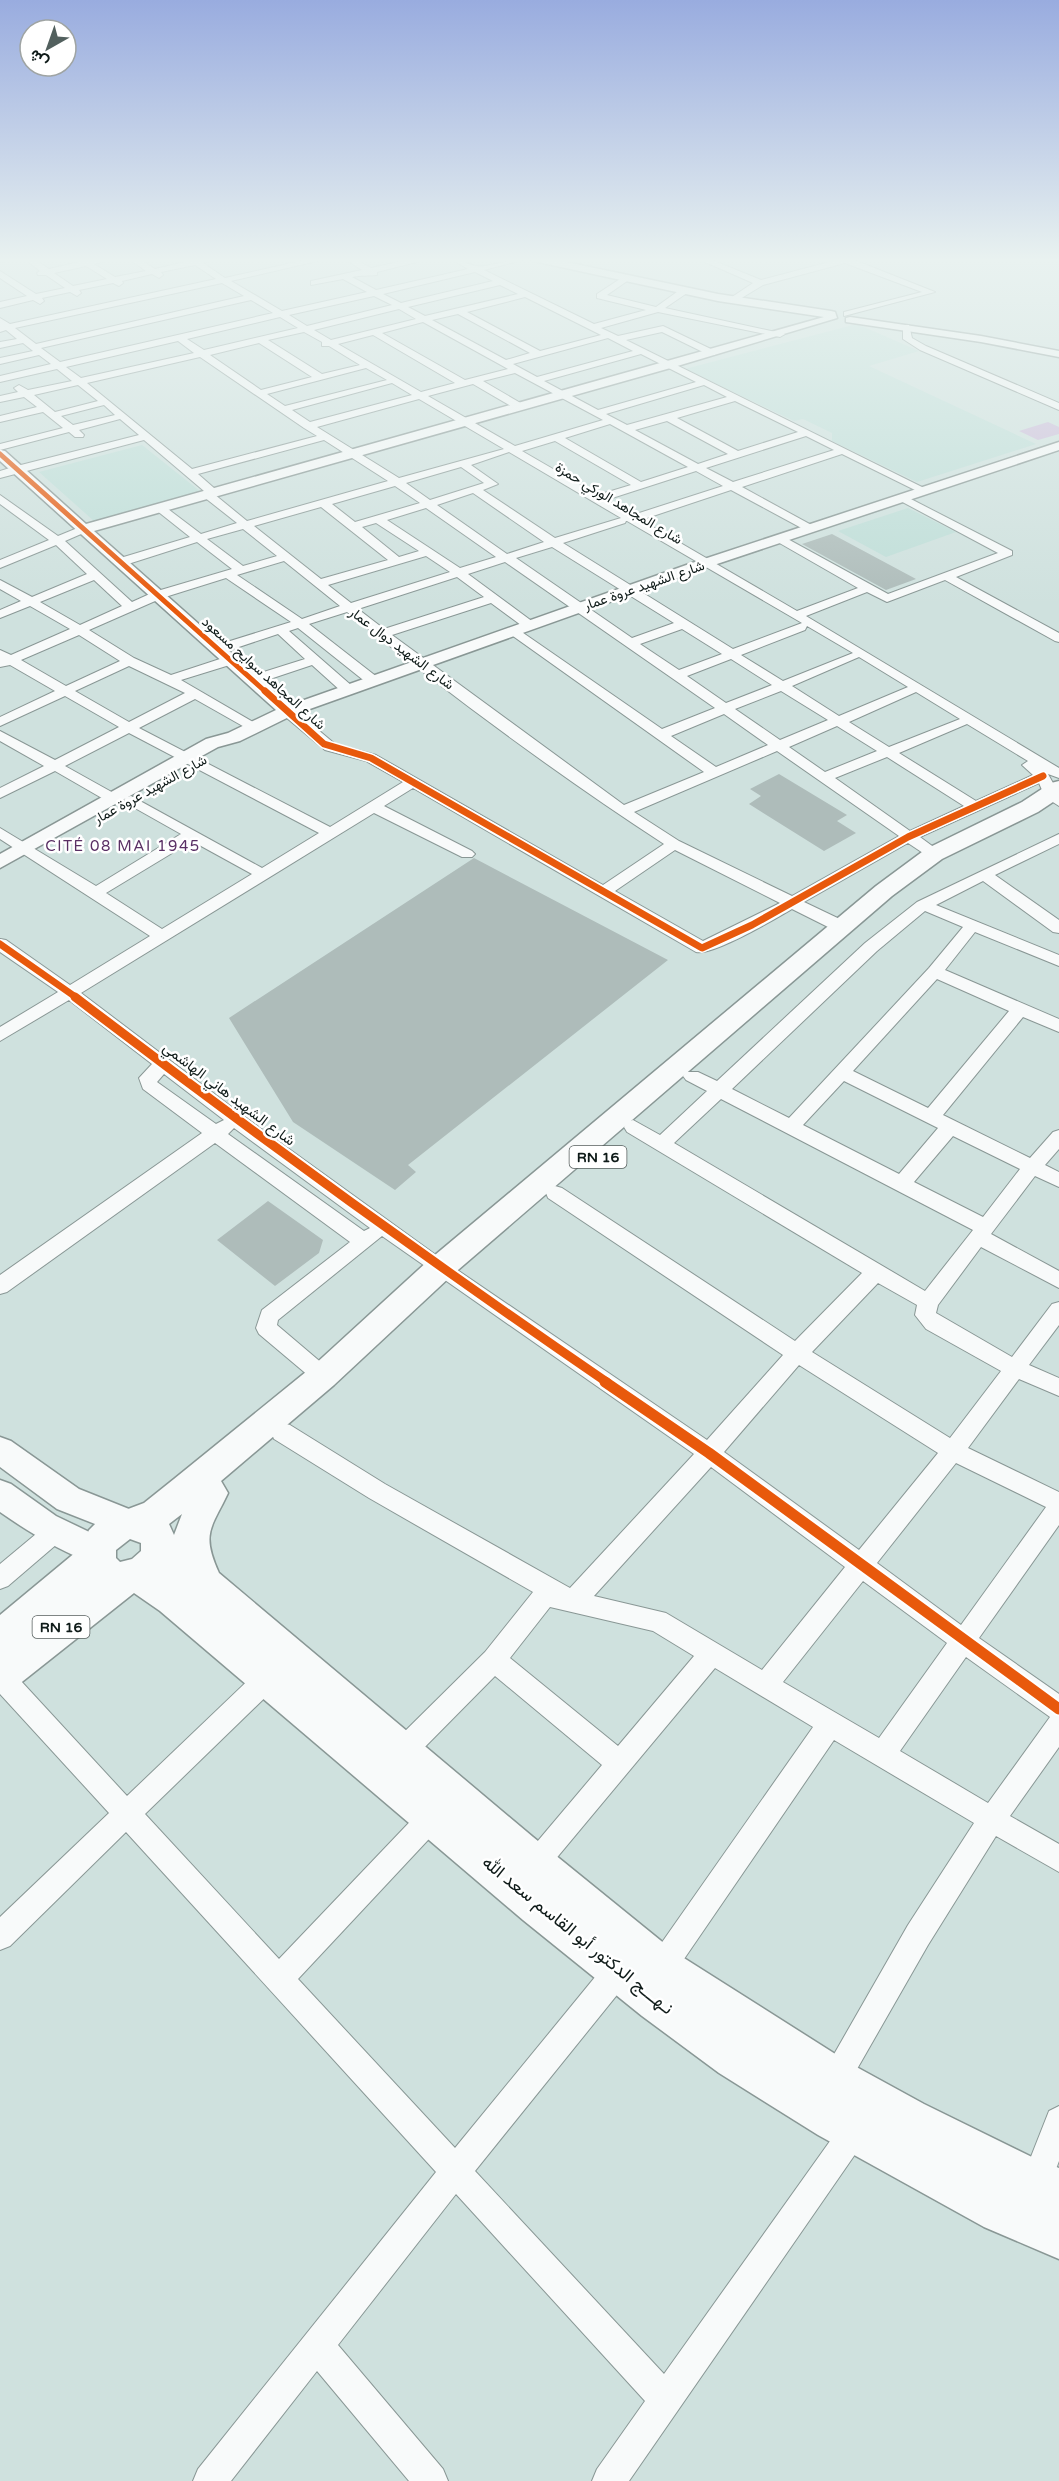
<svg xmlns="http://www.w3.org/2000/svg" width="1059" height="2481" font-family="'Varela Round',Vazirmatn,sans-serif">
  <rect width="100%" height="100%" fill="#cfe1de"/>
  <path fill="#bfded8" d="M857,324L919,351L869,366L1036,444L917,482L832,441V433L803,419L794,421L685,369Z
    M142,445L201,492L94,521L39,472Z
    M908,508L956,532L886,557L838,531Z"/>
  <path fill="#ccbcda" d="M1048,422L1059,427V434L1038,440L1019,431Z"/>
  <path fill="#aebcba" d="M832,534L916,579L886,590L802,544Z
    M779,774L847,815L837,821L856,833L824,851L749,804L761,796L750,789Z
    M474,858L668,960L408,1165L416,1172L395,1190L293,1122L229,1018Z
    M268,1201L323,1240L319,1253L275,1286L217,1240Z"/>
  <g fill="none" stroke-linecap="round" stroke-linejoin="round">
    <defs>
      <path id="minor" d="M0,258H11L0,262Z
        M24,258H33L49,269L79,262L74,258H84L88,261L117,258L94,264L115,277L146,271L128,258H138L155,269L189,261L186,258H208L209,262L203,263L225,278L314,258H330L231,281L282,311L367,292L343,279L311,285V281L362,270L343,258H353L371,268L416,258H432L377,272V275C369,276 361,275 352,277L376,290L468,269L449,258C460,258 466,265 477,266C485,268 516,258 530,258L484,270L594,324L646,310L597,298V294L623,277L630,279L607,295L656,307L681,289H687V293L665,308L785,334L780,337L658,312L601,328L618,336L663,326L715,351V355H709L662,332L626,340L928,490L927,492H919L842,454L742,487L815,527V531H807L731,490L641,520L797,611L858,588L776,541V537H784L888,594L998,553L895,498L897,496H905L1012,551V555L956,577L1059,633V642L1055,641L945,580L887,602L867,592L806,616L1059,768V778L1048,774L1059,794V806L1045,797L1039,783L920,837L939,851L942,854L939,857H929L908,843L804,902L848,923L850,927L848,931H836L792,909C775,919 713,956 696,952L413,788L384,806L472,851L475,854L472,857H462L374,813L81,993L242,1115L447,1263L707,1440L783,1355L548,1198L546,1193L548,1188L555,1186L562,1188L795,1341L862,1273L627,1132L624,1127L627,1122L633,1120L660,1135L707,1091L686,1080L683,1076L686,1072H698L717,1081L865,943L917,902L1059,834V844L995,875L1059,920V933L1053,932L983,881L936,905L1059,955V966L975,932L945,970L1059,1019V1032L1023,1017L943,1115L1030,1158L1053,1132L1059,1130V1149L1045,1165L1059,1172V1187L1035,1176L991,1234L1059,1271V1288L981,1247L938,1305L936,1313L1012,1357L1052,1304L1059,1302V1325L1029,1365L1059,1378V1396L1019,1379L968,1448L1059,1492V1525L979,1638L1059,1694V1747L1010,1816L1059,1844V1872L996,1836L928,1945L845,2090L835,2095L825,2090L820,2080L825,2070L908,1925L974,1823L834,1740L671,1978L661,1982L651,1978L647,1968L651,1958L813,1727L715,1668L544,1873L535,1877L526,1873L522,1864L526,1855L602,1765L495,1676L412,1760L403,1764L394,1760L390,1751L394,1742L485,1652L533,1592L369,1498L274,1439L271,1432L274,1425L282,1423L290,1425L385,1484L570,1588L694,1454L382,1236L278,1320L277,1325L330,1370L334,1376L330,1382L323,1385L316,1382L259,1334L256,1328L262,1310L350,1242L215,1143L7,1292L0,1294V1275L202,1133L143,1089L139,1078L152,1064L69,1000L0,1041V1027L58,992L0,952V939L6,940L70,985L150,936L0,839V828L96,886L181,834L126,803L124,800L126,797L131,796L262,868L319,833L129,733L65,766L117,795L119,798L117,801H107L55,771L0,798V788L44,766L0,741V731L55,760L119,727L65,696L0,726V717L55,691L10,665L0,667V650L11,655L70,629L30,606L0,618V610L21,601L0,589V580L32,597L87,574L56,545L0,568V560L49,540L0,504V495L58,536L80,527H88V531L65,541L132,602L154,592L232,569L197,542L125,565H117V559L190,537L156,510V506H164L201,534L237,523L204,497V491L144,440L0,478V471L13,467L139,435L120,419L79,430L84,435L83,437H75L69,432L0,450V444L63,428L43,412L0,422V416L37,407L24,397L0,402V396L18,392L14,388L19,385L28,390L72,381L57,369L0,382V376L51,364L39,355L0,364V358L33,351L23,343L0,348V342L17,339L6,330L0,332V318L10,324L216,279L195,265L161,272L163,275L159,278L152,274L122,281L123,283L119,286L113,283L79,290L81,293L77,296L70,292L42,298L44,301L40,304L33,300L0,308V302L27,296L0,278V271L36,294L65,288L46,275H38L37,273L40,271ZM86,266L107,279L73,286L54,273ZM475,272L493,281L401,303L383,294ZM222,283L244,296L36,344L15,328ZM500,285L518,294L425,316L408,307ZM374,296L392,305L307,326L289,315ZM525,297L601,335L540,351L467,312ZM251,300L273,313L60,362L41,348ZM399,309L416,319L331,340L314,330ZM458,314L530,353L506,360L432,320ZM280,317L298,328L204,350L187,339ZM423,322L501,365L508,369L465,380L382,333ZM304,332L322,342V346H329L360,365L322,374L268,340ZM373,335L455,383L421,392L338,344ZM608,338L633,351L537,377L513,364ZM178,341L194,353L81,378L66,367ZM259,343L312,377L261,390L210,355ZM641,354L696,382L598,410L544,381ZM200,357L304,428L317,436L192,469L87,383ZM366,368L387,380L285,406L267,394ZM515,373L603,420L515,446L428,396L473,384L516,409H524V405L483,381ZM392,383L412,395L310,422L292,410ZM78,385L98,401L55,412L34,395ZM704,385L727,397L627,425L606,414ZM419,399L504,449L399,478L317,427ZM735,401L798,432L738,451L677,418ZM104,405L115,415L73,425L61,416ZM667,421L728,454L698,464L635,430ZM610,424L688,467L641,482L565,438ZM806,436L834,450L733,482L706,468ZM324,440L388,481L247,521L214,494V488L198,474ZM555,441L631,485L598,495L522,451ZM509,452L621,518L555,538L483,490L498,484L471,465ZM461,467L484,483L430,500L406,483ZM696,471L723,486L633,515L606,500ZM395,486L420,503L355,522L332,504ZM473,493L544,542L507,554L437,505ZM321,507L388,560L321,579L254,526ZM426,508L496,557L460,568L387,520ZM626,521H627L802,623L733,649L563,543L625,523ZM376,523L419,551L399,557L362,527ZM243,529L277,556L243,566L207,539ZM552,547L674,623L632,638L516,558ZM426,556L450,572L351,603L328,585ZM284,561L340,606L302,619L237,575ZM505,562L715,708L662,729L516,628L512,627L506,631L704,772L624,805L392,635L491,603L525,628H533L535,625L533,622L468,574ZM457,577L484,597L384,629L358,609ZM226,578L291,622L214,646L213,649L214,652H224L278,634L305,659L248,677L246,680L248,683H258L312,665L342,692H352L354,689L352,686L289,631L298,628L367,683H377L379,680L377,677L309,624L347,612C449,694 555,773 664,844L603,885L376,755L335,744L292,708H282L280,711L282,714L325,750L366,761L403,782L330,827L139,728L195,699L248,729H258L260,726L181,680L236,663L237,660L236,657H226L171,675L134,658L89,630L162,598ZM94,580L122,606L80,625L40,602ZM807,626L853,653L783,681L741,655L805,630ZM682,629L722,654L679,670L640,644ZM79,635L120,661L66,686L21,660ZM859,657L908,687L839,716L792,686ZM731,659L772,685L726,703L687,676ZM129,666L185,693L129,722L75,691ZM781,691L828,720L780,740L735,709ZM916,692L960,719L889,747L849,722ZM724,714L768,745L716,767L671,736ZM967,724L1028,761L1022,765L1033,775L976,801L899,753ZM837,726L877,751L825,772L789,747ZM777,751L899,836L792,896L679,841L634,812ZM887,757L964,806L910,831L835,778ZM192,841L252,874L162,929L106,893ZM675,850L780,903L703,941L615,891ZM925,911L963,927L929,968L789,1118L732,1089L877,951ZM937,979L1009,1011L928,1108L853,1071ZM164,1074L224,1120L216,1124L157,1082ZM844,1081L938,1128L899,1174L803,1125ZM721,1099L973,1230L925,1291L674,1143ZM234,1128L370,1228L364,1231L228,1134ZM953,1136L1020,1169L983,1217L914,1182ZM878,1283L917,1305L915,1315L926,1329L1001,1371L950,1438L812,1352ZM799,1365L938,1453L859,1550L724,1452ZM956,1463L1046,1507L961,1625L877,1563ZM711,1467L845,1567L762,1670L666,1613L594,1596ZM863,1581L947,1643L879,1738L783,1682ZM550,1607L653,1631L694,1656L618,1746L510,1658ZM966,1657L1050,1717L988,1803L900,1751Z
        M567,258H582L556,266L552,263Z
        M696,258H707L761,280L837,260L836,258H857L854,260L935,292L844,316V312L922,292L845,263L763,285L735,302L732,301V297L753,283Z
        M903,325H909L912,338L926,346L1059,403V410L920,350L903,339Z
        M56,1521L64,1524L67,1531L64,1538L8,1586L0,1589V1564L48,1524Z
        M0,1664L9,1668L127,1796L259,1670L268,1666L277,1670L280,1678L277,1686L145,1814L279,1959L424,1807L433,1803L442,1807L446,1816L442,1825L298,1979L455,2148L609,1960L619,1956L629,1960L633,1970L629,1980L475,2171L664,2374L845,2120L855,2115L865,2120L870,2130L865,2140L629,2481H592L597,2469L645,2401L456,2194L338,2345L443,2469L448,2481H409L317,2371L231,2481H193L198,2469L436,2172L126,1832L10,1946L0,1950V1917L109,1813L0,1694Z
        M1059,2106V2161L1047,2193L1036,2197L1025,2193L1021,2182L1049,2111Z"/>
      <path id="tertiary" d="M528,258H547L718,294L831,311L835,312L837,318L674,367L94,531L290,705L692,563L1059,442V450L702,569L293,715L240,741L218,747L0,868V854L206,739L228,733L276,710L0,461V450L5,451L86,524L824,317L718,301L533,261Z
        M850,317L981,336L1059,351V357L981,342L846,322V318Z"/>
      <path id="secondary" d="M0,1437L11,1441L79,1489L139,1513L144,1523L139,1533L128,1537L57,1509L0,1467Z
        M0,1480L11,1484L56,1516L108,1541L113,1551L108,1561L97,1565C62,1552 30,1533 0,1512Z"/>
      <path id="primary" d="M1059,781V798L1038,812L942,859L892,896L451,1276L334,1385L221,1481L228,1493C211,1529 201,1533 219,1573L533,1837L676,1953L851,2064L924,2104L1034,2158L1059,2168V2259L984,2227L818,2135L719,2073L642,2016L523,1920L160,1611L134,1593L13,1689L0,1694V1615L82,1547L89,1530L99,1520L144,1503L174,1479L312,1367L429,1260L876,886L926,849L1022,802L1051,783ZM182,1514L174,1535L169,1524ZM130,1539L141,1543V1551L132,1559L120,1562L116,1558V1550Z"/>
    </defs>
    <use href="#minor" stroke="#899795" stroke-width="2"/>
    <use href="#tertiary" stroke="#899795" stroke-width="3"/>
    <use href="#secondary" stroke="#899795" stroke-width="3"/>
    <use href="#primary" stroke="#899795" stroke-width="3"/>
    <use href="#minor" fill="#f8fafa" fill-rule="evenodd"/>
    <use href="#tertiary" fill="#f8fafa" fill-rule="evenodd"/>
    <use href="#secondary" fill="#f8fafa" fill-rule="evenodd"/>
    <use href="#primary" fill="#f8fafa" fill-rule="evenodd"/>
    <defs>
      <path id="cycleway-far3" d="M0,454L267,693"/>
      <path id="cycleway-far2" d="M265,691L324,744L371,758L702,948L752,925L908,837L1043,776
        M0,944L77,998"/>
      <path id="cycleway-far1" d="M75,997C249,1130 427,1259 608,1383"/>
      <path id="cycleway" d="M605,1382L709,1453L1059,1709"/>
    </defs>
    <use href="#cycleway-far3" stroke="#fff" stroke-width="8"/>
    <use href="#cycleway-far2" stroke="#fff" stroke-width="10"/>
    <use href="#cycleway-far1" stroke="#fff" stroke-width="13"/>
    <use href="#cycleway" stroke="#fff" stroke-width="15"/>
    <use href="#cycleway-far3" stroke="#e8590c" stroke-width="5"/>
    <use href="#cycleway-far2" stroke="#e8590c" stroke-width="7"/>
    <use href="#cycleway-far1" stroke="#e8590c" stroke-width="9"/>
    <use href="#cycleway" stroke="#e8590c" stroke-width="11"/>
  </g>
  <linearGradient id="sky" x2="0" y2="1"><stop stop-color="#99acdf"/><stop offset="0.43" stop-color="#e9f2f0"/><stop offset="1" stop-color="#e9f2f0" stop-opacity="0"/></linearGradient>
  <rect width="1059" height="605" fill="url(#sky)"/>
  <g text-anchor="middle" stroke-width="5" stroke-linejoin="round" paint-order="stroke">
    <g font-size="14" fill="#0f1b19" stroke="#fff">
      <text transform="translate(619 503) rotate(31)" y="5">شارع المجاهد الوركي حمزة</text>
      <text transform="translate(644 585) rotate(-19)" y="5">شارع الشهيد عروة عمار</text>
      <text transform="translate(402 648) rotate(37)" y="5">شارع الشهيد دوال عمار</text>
      <text transform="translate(264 673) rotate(42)" y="5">شارع المجاهد سوايح مسعود</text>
      <text transform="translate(150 789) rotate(-29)" y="5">شارع الشهيد عروة عمار</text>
    </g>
    <g fill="#fff" stroke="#575f5e" stroke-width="1.5">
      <rect x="569.5" y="1146" width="57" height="22" rx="4.5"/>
      <rect x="32.5" y="1616" width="57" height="22" rx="4.5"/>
    </g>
    <g font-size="14" font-weight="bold" fill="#0f1b19">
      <text x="598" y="1162">RN 16</text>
      <text x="61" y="1632">RN 16</text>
    </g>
    <g font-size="15" letter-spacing="1.5" fill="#592f64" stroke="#fff">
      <text x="123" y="851">CITÉ 08 MAI 1945</text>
    </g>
    <g font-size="15" fill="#0f1b19" stroke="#fff">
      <text transform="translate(229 1094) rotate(37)" y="5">شارع الشهيد هاني الهاشمي</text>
    </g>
    <g font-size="18" fill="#0f1b19" stroke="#fff">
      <text transform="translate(578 1935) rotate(39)" y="6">نـهـــج الدكتور أبو القاسم سعد الله</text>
    </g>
  </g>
  <g transform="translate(48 48) rotate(220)"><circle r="28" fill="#ffffff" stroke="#9fa4a3" stroke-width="1.5"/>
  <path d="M0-4.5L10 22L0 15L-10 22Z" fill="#52605e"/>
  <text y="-9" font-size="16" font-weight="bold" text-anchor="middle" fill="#0f1b19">ش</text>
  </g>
</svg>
